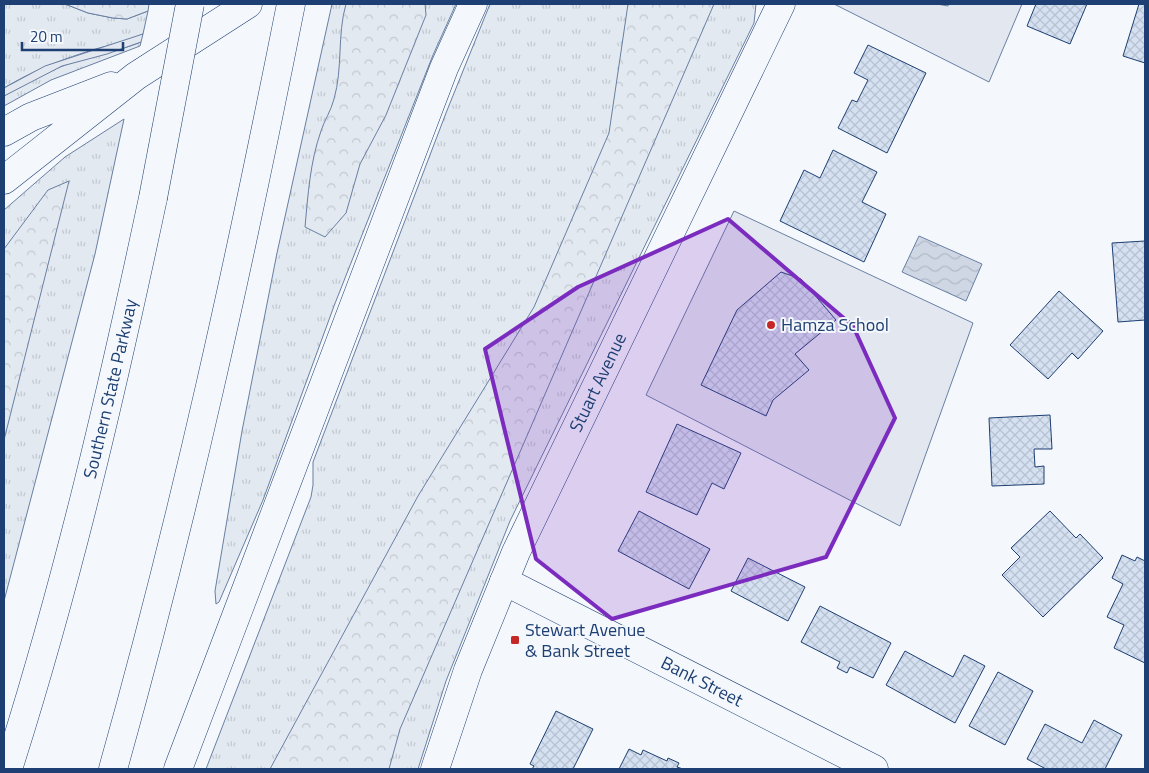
<svg xmlns="http://www.w3.org/2000/svg" width="1149" height="773" font-family="'Titillium Web',sans-serif">
  <defs>
    <pattern id="grass-tufts" width="24" height="20" patternUnits="userSpaceOnUse" patternTransform="scale(1.25)"><rect width="24" height="20" fill="#e3e9f0"/><path d="M3 7l-1-3M5 7V3M7 7l1-3M15 17l-1-3M17 17v-4M19 17l1-3" fill="none" stroke="#c2c9d1"/></pattern>
    <pattern id="forest-crowns" width="20" height="18" patternUnits="userSpaceOnUse" patternTransform="scale(1.25)"><rect width="20" height="18" fill="#e3e9f0"/><path d="M2 6a3 3 0 1 1 6 0M12 15a3 3 0 1 1 6 0" fill="none" stroke="#c2c9d1"/></pattern>
    <pattern id="water-waves" width="16" height="10" patternUnits="userSpaceOnUse" patternTransform="scale(1.25)"><rect width="16" height="10" fill="#cfd7e4"/><path d="M0 5q4-4 8 0t8 0" fill="none" stroke="#b1bac7"/></pattern>
    <pattern id="building-cross-hatch" width="8" height="8" patternUnits="userSpaceOnUse" patternTransform="scale(1.25)"><rect width="8" height="8" fill="#d5e0f0"/><path d="M0 0l8 8M0 8l8-8" fill="none" stroke="#b6c1d1"/></pattern>
  </defs>
  <rect width="100%" height="100%" fill="#f4f7fb"/>
  <path fill="url(#grass-tufts)" stroke="#687fa3" d="M4,4H65L88,13L113,18L127,19L148,11L143,34C123,43 103,46 83,53C55,62 29,73 4,88Z
    M332,4H456L433,55L334,306L263,500L219,602L216,604L215,591L242,431L277,253Z
    M490,4H756L754,23L510,521L446,681L418,769H206L311,497L313,485V462L446,113Z
    M141,42L140,46L51,80L4,106V96C26,83 49,70 74,62C96,55 119,51 141,42Z
    M124,119L95,254L4,601V210L65,157Z"/>
  <path fill="url(#forest-crowns)" stroke="#687fa3" d="M65,4H149L148,11L127,19L113,18L88,13Z
    M346,4H425L426,15L386,115L360,164L346,213L325,237L305,227C308,195 310,162 321,131C324,121 331,111 334,99C343,68 337,35 346,4Z
    M628,4H714L400,729L389,769H270L418,496L534,307L609,133Z
    M69,181L4,440V249L48,190Z"/>
  <path fill="#e3e8f0" stroke="#687fa3" d="M834,4H937L948,6L949,4H1022L989,82Z
    M143,34L141,42L107,54L62,66L4,96V88L45,66Z
    M734,211L973,323L900,526L646,395Z"/>
  <path fill="url(#water-waves)" stroke="#687fa3" d="M919,236L982,264L966,301L902,272Z"/>
  <path fill="url(#building-cross-hatch)" stroke="#1d3f73" d="M1036,4H1087L1070,44L1027,26Z
    M1139,4H1145V63L1123,56Z
    M868,45L926,73L887,153L838,128L852,100L857,102L868,80L854,73Z
    M833,150L877,172L862,202L886,214L864,262L780,221L804,170L820,178Z
    M1145,241V320L1118,322L1112,243Z
    M781,272L801,279L836,320L795,354L809,370L773,400L766,416L701,385L737,310Z
    M1059,291L1103,331L1078,359L1072,353L1048,379L1010,345Z
    M1050,415L1052,449H1034L1035,467L1044,466V484L992,486L989,418Z
    M677,424L741,453L724,489L712,483L697,515L646,492Z
    M639,511L710,549L689,589L618,551Z
    M1050,511L1076,538L1080,534L1103,558L1043,617L1002,575L1020,557L1011,548Z
    M1122,555L1135,561L1137,557L1145,561V663L1114,648L1124,625L1107,617L1123,584L1112,578Z
    M748,558L805,587L788,621L731,591Z
    M820,606L891,643L873,678L850,667L847,673L837,668L840,662L801,642Z
    M905,651L953,677L964,655L985,666L955,723L886,685Z
    M998,672L1033,691L1005,745L969,726Z
    M556,711L593,729L573,769H532L534,766L530,764Z
    M1094,720L1122,735L1105,769H1046L1027,759L1045,724L1082,743Z
    M629,749L641,755L643,750L667,761L668,758L679,763L677,767L683,769H619Z"/>
  <g fill="none" stroke-linecap="round" stroke-linejoin="round">
    <defs>
      <g id="minor">
        <path id="s1" d="M504,581L874,769"/>
        <path id="s2" d="M435,769L468,670L516,552L781,4"/>
      </g>
      <path id="major" d="M4,132L31,117L111,86
        M4,180L136,76L248,4"/>
      <g id="highway">
        <path id="s3" d="M8,769C68,581 112,391 153,198"/>
        <path d="M113,769C184,517 240,261 291,4"/>
        <path d="M178,769L444,68L473,4"/>
      </g>
    </defs>
    <use href="#minor" stroke="#1d3f73" stroke-width="29"/>
    <use href="#major" stroke="#1d3f73" stroke-width="29"/>
    <use href="#highway" stroke="#1d3f73" stroke-width="29"/>
    <use href="#minor" stroke="#f4f7fb" stroke-width="28"/>
    <use href="#major" stroke="#f4f7fb" stroke-width="28"/>
    <use href="#highway" stroke="#f4f7fb" stroke-width="28"/>
    <defs>
      <path id="highway-bridge" d="M153,198L190,4"/>
    </defs>
    <use href="#highway-bridge" stroke="#1d3f73" stroke-width="29" stroke-linecap="butt"/>
    <use href="#highway-bridge" stroke="#f4f7fb" stroke-width="28"/>
  </g>
  <path fill="#7b2cbf" fill-opacity="0.2" stroke="#7b2cbf" stroke-width="4" stroke-linejoin="round" d="M728,219L853,326L895,418L826,557L612,619L536,559L485,349L578,287Z"/>
  <g fill="#c62828" stroke="#f4f7fb" stroke-width="2">
    <circle cx="771" cy="325" r="5"/>
    <rect x="510" y="635" width="10" height="10" rx="2.5"/>
  </g>
  <g text-anchor="middle" stroke-width="4" stroke-linejoin="round" paint-order="stroke">
    <g font-size="18" fill="#1d3f73" stroke="#f4f7fb" text-anchor="start">
      <text x="781" y="331">Hamza School</text>
      <text x="525" y="636">Stewart Avenue<tspan x="525" dy="21">&amp; Bank Street</tspan></text>
    </g>
    <g font-size="18" fill="#1d3f73" stroke="#f4f7fb">
      <text dy="6" stroke="none"><textPath href="#s2" startOffset="420">Stuart Avenue</textPath></text>
      <text dy="6" stroke="none"><textPath href="#s3" startOffset="394">Southern State Parkway</textPath></text>
      <text dy="6" stroke="none"><textPath href="#s1" startOffset="222">Bank Street</textPath></text>
    </g>
  </g>
  <rect width="1149" height="773" fill="none" stroke="#1d3f73" stroke-width="10"/>
  <path d="M22 42v8h101v-8" fill="none" stroke="#1d3f73" stroke-width="2.5"/>
  <text x="30" y="42" font-size="15" fill="#1d3f73" stroke="#f4f7fb" stroke-width="4" paint-order="stroke">20 m</text>
</svg>
